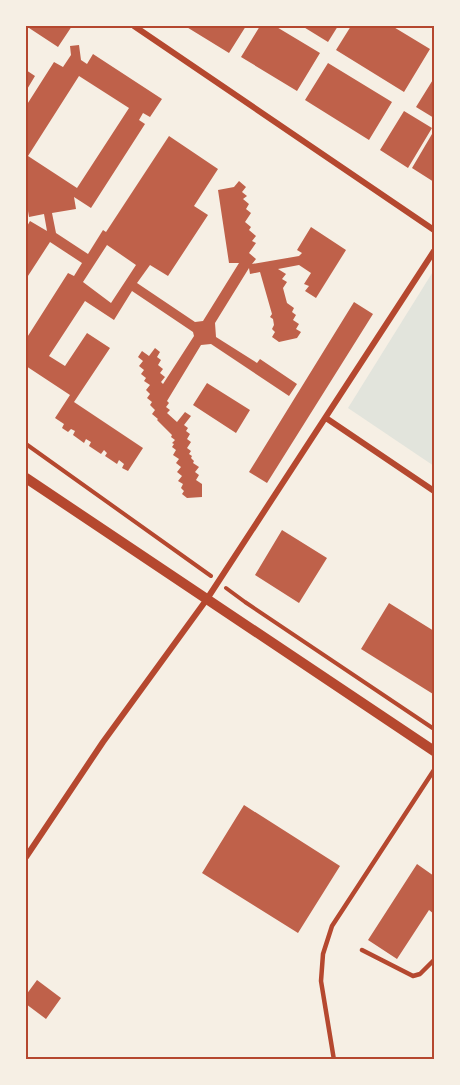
<svg xmlns="http://www.w3.org/2000/svg" width="460" height="1085" font-family="Inter,sans-serif">
  <rect width="100%" height="100%" fill="#f6efe4"/>
  <path fill="#e2e4dc" d="M434,270V466L348,408Z"/>
  <path fill="#bf614a" fill-rule="evenodd" d="M26,26H72L58,47Z
    M185,26H246L229,53Z
    M260,26H275L320,53L297,91L241,57Z
    M302,26H338L328,42Z
    M351,26H392L430,49L404,92L336,50Z
    M79,45L81,60L87,64L93,54L162,99L150,117L143,113L139,120L145,124L91,208L74,197L76,209L52,213L56,233L88,254L103,230L106,232L169,136L218,169L194,206L208,215L168,276L150,265L137,283L195,322L203,321L239,263H229L218,190L234,187L239,181L246,187L242,192L247,196L243,199L249,204L246,209L251,213L245,222L251,227L249,230L256,236L252,241L256,243L249,253L256,259L252,264L299,256L302,253L297,250L311,227L346,250L316,298L305,291L309,286L304,284L311,273L299,265L278,269L286,274L282,279L287,282L283,288L287,303L294,308L292,312L296,315L293,320L299,324L296,329L301,332L297,338L279,342L272,337L275,332L272,329L274,325L273,319L270,317L272,314L260,272L250,274L249,268L215,323L216,337L257,363L260,359L297,384L289,396L211,344L201,345L167,401L169,403L166,407L170,410L167,413L177,422L185,412L191,416L184,425L188,428L186,431L190,434L187,439L191,442L187,448L191,451L189,454L192,456L191,458L194,461L193,463L199,467L195,472L199,475L196,480L202,484V497L187,498L182,494L184,491L181,488L183,484L178,481L182,476L177,472L181,467L176,463L179,459L173,455L176,450L172,447L174,444L172,443L175,440L171,437L172,435L157,420L158,419L152,414L155,410L150,405L152,402L147,398L150,394L146,390L150,385L144,381L146,378L141,374L144,370L139,366L143,361L138,357L142,351L149,356L155,348L160,352L157,357L161,360L158,365L163,369L160,373L165,377L161,382L163,384L194,336L193,332L132,291L114,320L85,301L49,356L65,366L87,333L110,348L74,402L143,448L128,471L122,468L124,464L119,460L117,464L105,456L107,453L104,450L101,454L89,446L91,442L86,439L84,443L73,435L75,431L71,429L68,432L62,428L64,424L55,418L70,395L26,366V339L68,273L74,276L82,263L50,242L26,279V228L30,221L47,231L44,214L29,217L26,199V167L27,166L26,165V106L54,62L63,67L71,55L70,46ZM79,76L129,108L77,188L28,156ZM107,245L136,265L111,303L83,282Z
    M328,63L392,102L369,140L305,100Z
    M26,70L35,76L26,91Z
    M434,78V118L416,107Z
    M404,111L432,128L408,168L380,150Z
    M432,134L434,135V182L412,168Z
    M354,302L373,314L267,483L249,472Z
    M207,383L250,410L236,433L193,405Z
    M282,530L327,558L299,603L255,575Z
    M389,603L434,631V692L433,694L361,649Z
    M244,805L340,866L298,933L202,873Z
    M417,864L434,876V914L429,910L397,959L368,940Z
    M37,980L61,998L46,1019L26,1004V995Z"/>
  <g fill="none" stroke-linecap="round" stroke-linejoin="round">
    <path stroke="#b5482f" stroke-width="4" d="M26,444L211,576
      M226,588L245,602L434,729"/>
    <path stroke="#b5482f" stroke-width="4.5" d="M362,950L413,976L420,974L434,960
      M334,1060L321,981L323,954L332,926L434,770"/>
    <path stroke="#b5482f" stroke-width="6" d="M134,26L434,230
      M326,418L434,491
      M26,857L103,742L207,599L434,251"/>
    <path stroke="#b5482f" stroke-width="10" d="M26,478L434,751"/>
  </g>
  <rect width="460" height="1085" fill="none" stroke="#f6efe4" stroke-width="54"/>
  <rect x="27" y="27" width="406" height="1031" fill="none" stroke="#b5482f" stroke-width="2"/>
</svg>
